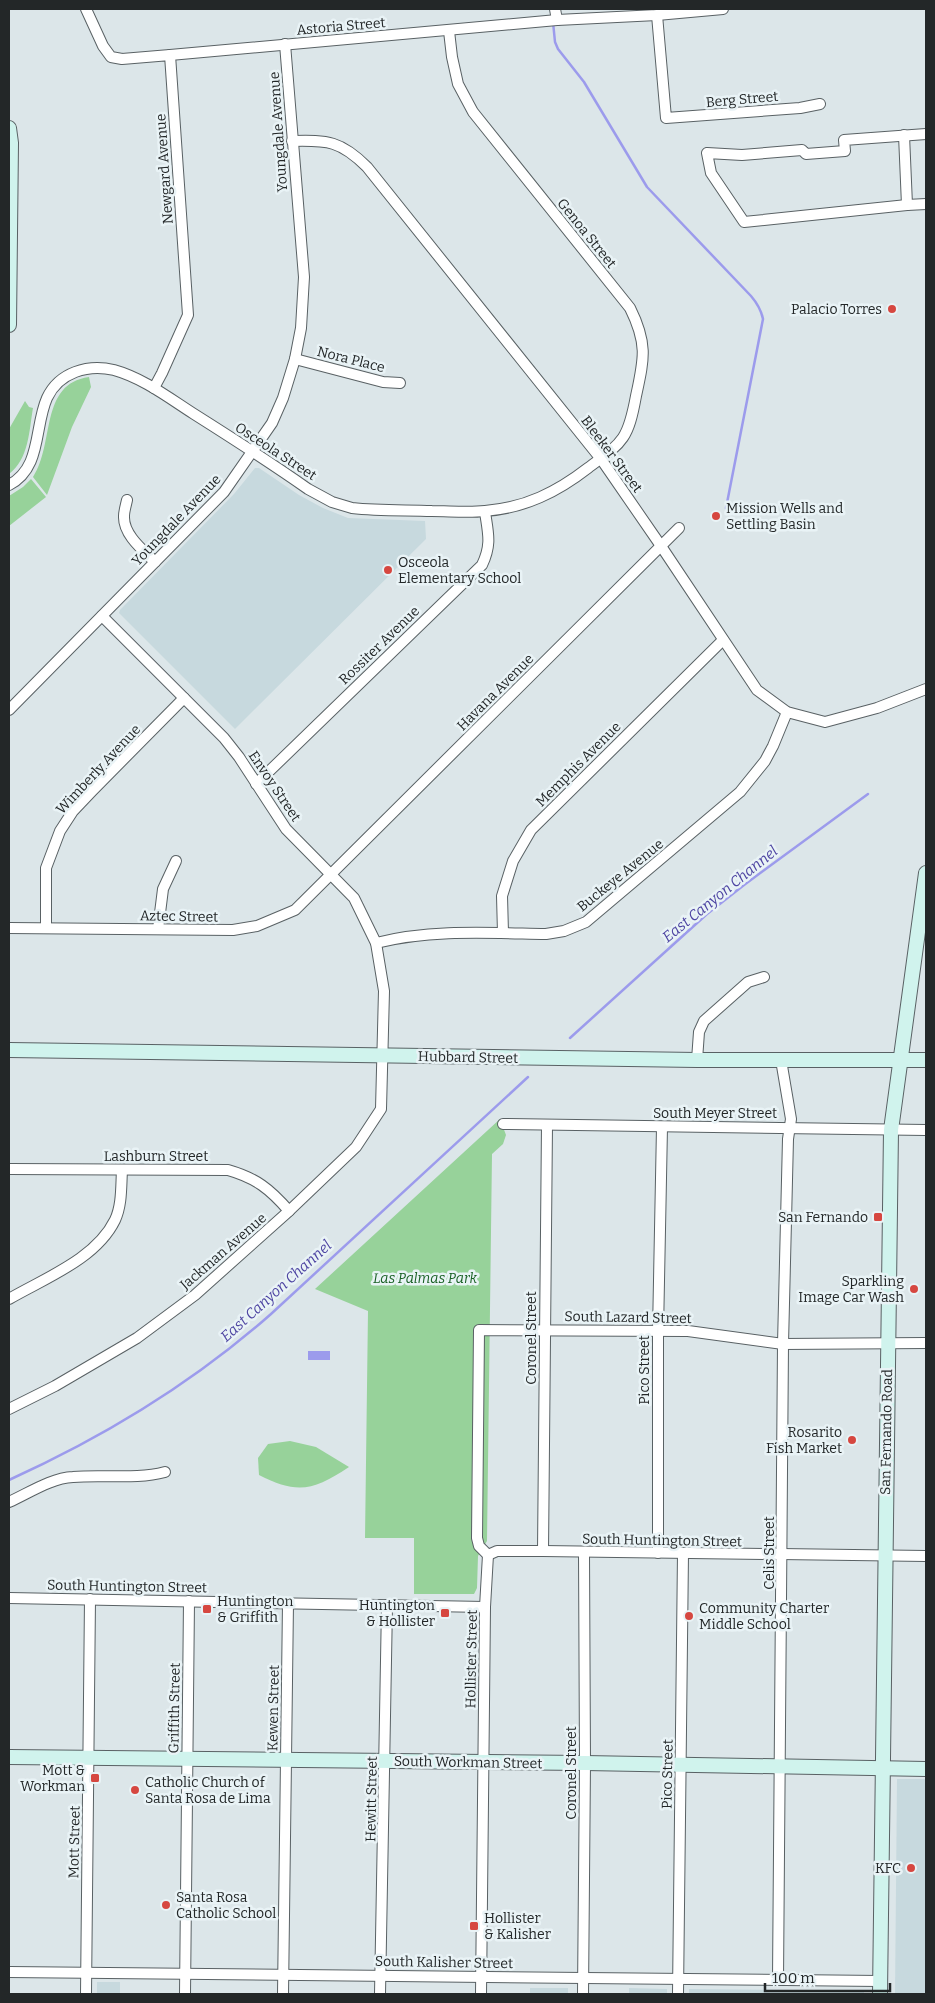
<svg xmlns="http://www.w3.org/2000/svg" width="935" height="2003" font-family="Bitter,serif">
<style>
.built{fill:#c7d9de}
.green{fill:#97d29a}
.water{fill:#9c9bec}
.lines{fill:none;stroke-linecap:round;stroke-linejoin:round}
.stream{stroke:#9c9bec;stroke-width:2.5}
.street-casing{stroke:#596164;stroke-width:12}
.secondary-casing{stroke:#596164;stroke-width:16}
.street{stroke:#fff;stroke-width:10}
.secondary{stroke:#d0f3ed;stroke-width:14}
.poi-dot{fill:#d64740;stroke:#e9f3f6;stroke-width:2}
.labels{text-anchor:middle;stroke-width:5;stroke-linejoin:round;paint-order:stroke}
.street-label{font-size:14px;fill:#232728;stroke:#e9f3f6}
.poi-label{font-size:14px;fill:#232728;stroke:#e9f3f6;text-anchor:end}
.park-label{font-size:14px;font-style:italic;fill:#196125;stroke:#e9f3f6}
.water-label{font-size:15px;font-style:italic;fill:#4e45a2;stroke:#e9f3f6}
</style>
<rect width="100%" height="100%" fill="#dce6e9"/>
<g class="built">
<polygon points="255,468 259,468 299,495 323,508 348,518 425,521 426,539 235,729 119,613 120,610 234,494"/>
<polygon points="897,1779 926,1779 926,1994 895,1994"/>
<rect x="97" y="1982" width="23" height="12"/>
<rect x="530" y="1988" width="38" height="6"/>
<polygon points="629,1988 667,1989 667,1994 629,1994"/>
<polygon points="689,1989 864,1991 864,1994 689,1994"/>
</g>
<g class="green">
<path d="M89 377 91 387 72 427 47 495 33 477C55 444 39 384 89 377Z"/>
<path d="M25 401 29 407 33 408C29 431 29 459 9 474V429Z"/>
<polygon points="31,479 46,497 9,526 9,496 23,487"/>
<polygon points="500,1119 506,1135 503,1144 492,1154 487,1541 478,1556 477,1588 474,1594 414,1594 414,1538 365,1538 368,1311 315,1289"/>
<path d="M290 1441 316 1447 349 1467C314 1490 298 1495 259 1475L258 1458 268 1444Z"/>
</g>
<rect class="water" x="308" y="1351" width="22" height="9"/>
<g class="lines">
<g class="stream">
<path d="M553 22 555 42 558 49 584 82 647 187 751 296C757 303 761 309 763 319L726 508"/>
<polyline points="570,1038 707,914 744,885 868,794"/>
<path d="M9 1480C104 1437 193 1383 271 1314L528 1077"/>
</g>
<g class="street-casing">
<g id="street">
<polyline points="86,9 103,46 111,57 122,59 170,55 188,315 162,373 154,388"/>
<polyline points="555,9 557,20"/>
<polyline points="657,15 666,118 800,108 820,104"/>
<polyline points="170,55 557,20 657,15 723,9"/>
<polyline points="904,135 907,205 926,204"/>
<path d="M292 141C328 140 341 141 367 167L601 459 661 546 757 690 787 712 825 722 877 708 926 689"/>
<polyline points="907,205 744,222 711,173 707,153 742,155 802,150 806,154 845,151 844,140 926,134"/>
<polyline points="295,359 383,382 400,383"/>
<path d="M9 485C42 468 34 427 47 398 59 372 88 364 114 370 143 378 169 398 194 414 232 438 271 463 308 489L332 502 352 508C379 511 405 510 432 511 449 511 468 513 485 511 525 508 557 492 588 468 623 442 628 440 636 396 644 359 648 344 630 308L473 112 458 84 452 57 449 31"/>
<path d="M127 500C126 505 124 511 124 516 123 535 144 551 155 562"/>
<polyline points="9,710 224,492 272,423 283,398 295,359 301,328 304,277 285,44"/>
<path d="M256 784 482 565C492 544 488 533 485 512"/>
<polyline points="9,928 233,930 257,926 295,910 679,528"/>
<polyline points="46,928 46,868 60,831 73,811 92,791 184,698"/>
<polyline points="158,929 163,889 176,861"/>
<polyline points="503,933 502,896 513,861 531,830 723,640"/>
<path d="M376 943C431 929 490 933 546 934L564 931 586 922 740 792 765 761 773 746 787 712"/>
<polyline points="697,1060 699,1032 704,1021 748,982 764,977"/>
<polyline points="503,1124 926,1130"/>
<path d="M9 1169 228 1170C256 1178 270 1189 289 1211"/>
<path d="M9 1299C45 1278 96 1259 115 1220 122 1205 121 1187 122 1170"/>
<polyline points="9,1409 55,1386 137,1338 195,1295 289,1211 356,1147 381,1109 384,991 376,943 354,898 286,829 239,757 224,738 102,616"/>
<path d="M9 1502C29 1493 51 1478 73 1477 104 1474 135 1480 165 1472"/>
<polyline points="543,1551 547,1125"/>
<polyline points="658,1553 658,1332 662,1127"/>
<polyline points="488,1555 479,1546 477,1538 479,1330 688,1331 783,1344 926,1343"/>
<polyline points="488,1555 497,1551 543,1551 926,1556"/>
<polyline points="9,1598 485,1607"/>
<polyline points="9,1972 880,1981"/>
<polyline points="778,1980 783,1344 788,1139 791,1119 781,1060"/>
<polyline points="86,1994 90,1599"/>
<polyline points="185,1994 189,1601"/>
<polyline points="283,1994 288,1603"/>
<polyline points="380,1994 387,1605"/>
<polyline points="481,1994 485,1607 488,1555"/>
<polyline points="583,1994 585,1763 584,1553"/>
<polyline points="678,1994 683,1553"/>
</g>
</g>
<g class="secondary-casing">
<g id="secondary">
<polyline points="9,128 11,143 9,325"/>
<polyline points="9,1050 697,1060 926,1060"/>
<polyline points="9,1757 585,1763 926,1769"/>
<polyline points="880,1994 891,1130 926,873"/>
</g>
</g>
<use href="#street" class="street"/>
<use href="#secondary" class="secondary"/>
</g>
<g class="poi-dot">
<circle cx="892" cy="309" r="5"/>
<circle cx="716" cy="516" r="5"/>
<circle cx="388" cy="570" r="5"/>
<rect x="873" y="1212" width="10" height="10" rx="2.5"/>
<circle cx="914" cy="1289" r="5"/>
<circle cx="852" cy="1440" r="5"/>
<rect x="202" y="1604" width="10" height="10" rx="2.5"/>
<rect x="440" y="1608" width="10" height="10" rx="2.5"/>
<circle cx="689" cy="1616" r="5"/>
<rect x="90" y="1773" width="10" height="10" rx="2.5"/>
<circle cx="135" cy="1790" r="5"/>
<circle cx="911" cy="1868" r="5"/>
<circle cx="166" cy="1905" r="5"/>
<rect x="469" y="1921" width="10" height="10" rx="2.5"/>
</g>
<g class="labels">
<g class="street-label">
<text transform="translate(341 26) rotate(-5)" y="5">Astoria Street</text>
<text transform="translate(742 99) rotate(-5)" y="5">Berg Street</text>
<text transform="translate(278 132) rotate(-94)" y="5">Youngdale Avenue</text>
<text transform="translate(164 169) rotate(-94)" y="5">Newgard Avenue</text>
<text transform="translate(587 233) rotate(51)" y="5">Genoa Street</text>
<text transform="translate(351 359) rotate(14)" y="5">Nora Place</text>
<text transform="translate(276 451) rotate(33)" y="5">Osceola Street</text>
<text transform="translate(612 454) rotate(53)" y="5">Bleeker Street</text>
<text transform="translate(176 520) rotate(-46)" y="5">Youngdale Avenue</text>
<text transform="translate(379 645) rotate(-44)" y="5">Rossiter Avenue</text>
<text transform="translate(495 692) rotate(-45)" y="5">Havana Avenue</text>
<text transform="translate(578 764) rotate(-45)" y="5">Memphis Avenue</text>
<text transform="translate(98 769) rotate(-47)" y="5">Wimberly Avenue</text>
<text transform="translate(275 786) rotate(56)" y="5">Envoy Street</text>
<text transform="translate(620 875) rotate(-39)" y="5">Buckeye Avenue</text>
<text transform="translate(179 916) rotate(1)" y="5">Aztec Street</text>
<text transform="translate(468 1057) rotate(1)" y="5">Hubbard Street</text>
<text x="715" y="1118">South Meyer Street</text>
<text x="156" y="1161">Lashburn Street</text>
<text transform="translate(223 1251) rotate(-41)" y="5">Jackman Avenue</text>
<text transform="translate(628 1317) rotate(1)" y="5">South Lazard Street</text>
<text transform="translate(531 1338) rotate(-90)" y="5">Coronel Street</text>
<text transform="translate(644 1370) rotate(-90)" y="5">Pico Street</text>
<text transform="translate(886 1432) rotate(-89)" y="5">San Fernando Road</text>
<text transform="translate(662 1540) rotate(1)" y="5">South Huntington Street</text>
<text transform="translate(769 1553) rotate(-90)" y="5">Celis Street</text>
<text transform="translate(127 1586) rotate(1)" y="5">South Huntington Street</text>
<text transform="translate(471 1659) rotate(-89)" y="5">Hollister Street</text>
<text transform="translate(174 1708) rotate(-89)" y="5">Griffith Street</text>
<text transform="translate(273 1708) rotate(-89)" y="5">Kewen Street</text>
<text transform="translate(468 1762) rotate(1)" y="5">South Workman Street</text>
<text transform="translate(571 1773) rotate(-90)" y="5">Coronel Street</text>
<text transform="translate(667 1774) rotate(-89)" y="5">Pico Street</text>
<text transform="translate(371 1799) rotate(-89)" y="5">Hewitt Street</text>
<text transform="translate(74 1842) rotate(-89)" y="5">Mott Street</text>
<text transform="translate(444 1962) rotate(1)" y="5">South Kalisher Street</text>
</g>
<g class="poi-label">
<text x="882" y="314">Palacio Torres</text>
<text x="726" y="513" text-anchor="start">Mission Wells and<tspan x="726" dy="16">Settling Basin</tspan></text>
<text x="398" y="567" text-anchor="start">Osceola<tspan x="398" dy="16">Elementary School</tspan></text>
<text x="868" y="1222">San Fernando</text>
<text x="904" y="1286">Sparkling<tspan x="904" dy="16">Image Car Wash</tspan></text>
<text x="842" y="1437">Rosarito<tspan x="842" dy="16">Fish Market</tspan></text>
<text x="217" y="1606" text-anchor="start">Huntington<tspan x="217" dy="16">&amp; Griffith</tspan></text>
<text x="435" y="1610">Huntington<tspan x="435" dy="16">&amp; Hollister</tspan></text>
<text x="699" y="1613" text-anchor="start">Community Charter<tspan x="699" dy="16">Middle School</tspan></text>
<text x="85" y="1775">Mott &amp;<tspan x="85" dy="16">Workman</tspan></text>
<text x="145" y="1787" text-anchor="start">Catholic Church of<tspan x="145" dy="16">Santa Rosa de Lima</tspan></text>
<text x="901" y="1873">KFC</text>
<text x="176" y="1902" text-anchor="start">Santa Rosa<tspan x="176" dy="16">Catholic School</tspan></text>
<text x="484" y="1923" text-anchor="start">Hollister<tspan x="484" dy="16">&amp; Kalisher</tspan></text>
</g>
<g class="park-label">
<text x="425" y="1283">Las Palmas Park</text>
</g>
<g class="water-label">
<text transform="translate(720 894) rotate(-39)" y="5">East Canyon Channel</text>
<text transform="translate(276 1291) rotate(-42)" y="5">East Canyon Channel</text>
</g>
</g>
<rect width="935" height="2003" fill="none" stroke="#232728" stroke-width="20"/>
<path d="M765 1983v8h125v-8" fill="none" stroke="#232728" stroke-width="2.5"/>
<text x="772" y="1983" font-size="15" fill="#232728" stroke="#e9f3f6" stroke-width="4" paint-order="stroke">100 m</text>
</svg>
